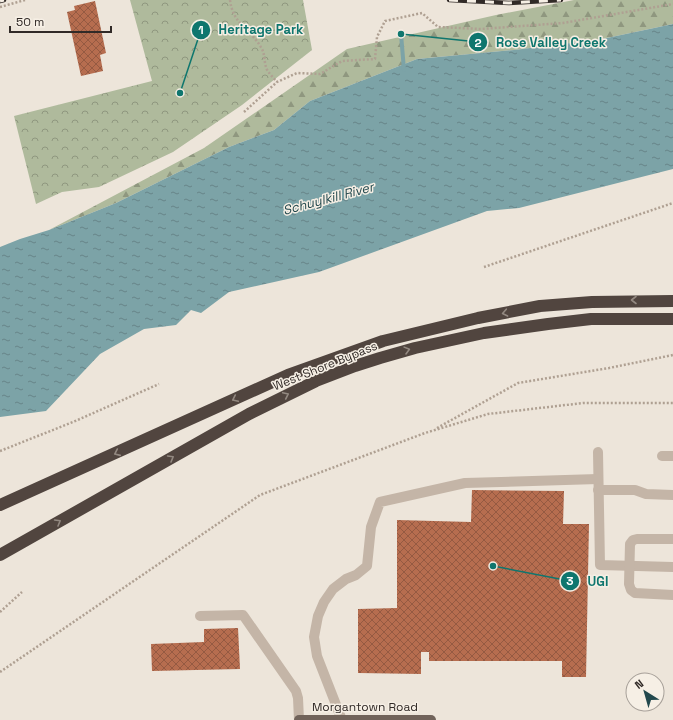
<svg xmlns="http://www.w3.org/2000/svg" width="673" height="720" font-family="'Space Grotesk',sans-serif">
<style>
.forest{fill:url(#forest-firs)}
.park{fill:url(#park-crowns)}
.water{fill:url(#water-ripples)}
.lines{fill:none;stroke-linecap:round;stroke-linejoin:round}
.stream{stroke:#7ca3a7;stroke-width:4}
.building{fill:url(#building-cross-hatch)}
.path{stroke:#afa092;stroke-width:2.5;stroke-dasharray:2 2;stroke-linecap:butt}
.minor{stroke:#c4b5a7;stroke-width:10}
.major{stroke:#71635a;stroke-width:10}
.highway{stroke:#51453f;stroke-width:12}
.rail-casing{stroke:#312a27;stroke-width:4.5}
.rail{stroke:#f6efe5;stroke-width:3;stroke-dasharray:9;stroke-linecap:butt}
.oneway{stroke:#938981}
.labels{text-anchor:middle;stroke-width:3;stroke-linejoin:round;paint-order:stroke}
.street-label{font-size:12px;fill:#312a27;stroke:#f6efe5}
.water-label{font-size:13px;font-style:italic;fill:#22484d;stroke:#f6efe5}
.leader{fill:none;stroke:#0f766e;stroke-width:1.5}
.callout-dot{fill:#0f766e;stroke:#f6efe5;stroke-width:1.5}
.mark-label{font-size:12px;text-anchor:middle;font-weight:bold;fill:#fff}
.callout-label{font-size:13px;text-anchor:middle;font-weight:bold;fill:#0f766e;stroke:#f6efe5;stroke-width:3;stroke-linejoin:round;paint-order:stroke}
</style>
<defs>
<pattern id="forest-firs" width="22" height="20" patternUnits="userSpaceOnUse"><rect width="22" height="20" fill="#afba9c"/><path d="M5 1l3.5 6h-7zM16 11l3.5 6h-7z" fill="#8f977f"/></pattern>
<pattern id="park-crowns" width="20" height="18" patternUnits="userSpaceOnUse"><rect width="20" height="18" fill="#afba9c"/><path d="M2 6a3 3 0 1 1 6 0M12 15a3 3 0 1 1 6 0" fill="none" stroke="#8f977f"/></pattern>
<pattern id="water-ripples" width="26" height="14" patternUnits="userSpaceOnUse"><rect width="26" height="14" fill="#7ca3a7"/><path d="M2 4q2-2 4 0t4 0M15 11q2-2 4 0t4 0" fill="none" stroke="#668588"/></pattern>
<pattern id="building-cross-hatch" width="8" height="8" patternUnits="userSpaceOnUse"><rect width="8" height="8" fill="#b66d4f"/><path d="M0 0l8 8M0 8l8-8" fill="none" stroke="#955a42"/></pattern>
</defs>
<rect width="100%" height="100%" fill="#ede5da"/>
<polygon class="forest" points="574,0 673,0 673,24 602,39 514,50 417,59 310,101 274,130 229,147 116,203 49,230 204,148 347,49 496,15"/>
<polygon class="park" points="130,0 303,0 312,50 242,105 173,152 99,187 62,192 36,204 14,116 152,81"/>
<polygon class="water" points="673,24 673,169 519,208 487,211 319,272 229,292 201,313 191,310 176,325 144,329 100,354 46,411 0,417 0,247 20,239 49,230 116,203 229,147 274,130 310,101 417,59 514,50 602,39"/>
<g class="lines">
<polyline class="stream" points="401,34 404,70"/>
</g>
<g class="building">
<polygon points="95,1 106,53 100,55 103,71 81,76 67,12 75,10 74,6"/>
<polygon points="472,490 564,491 563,524 589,524 586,677 562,677 562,661 429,661 429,652 421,652 421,674 358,673 358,609 397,608 397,520 471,522"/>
<polygon points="238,628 240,669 152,671 151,644 204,642 204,629"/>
</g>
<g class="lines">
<g class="path">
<path d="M230 0C233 25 251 29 262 49 265 55 264 61 266 67 267 72 274 78 277 82"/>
<polyline points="0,7 25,0"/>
<polyline points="244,112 277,82 297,73 320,74 342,61 375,59 377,37 385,21 422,13 438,27 481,29 563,23 673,4"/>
<polyline points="484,267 673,203"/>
<polyline points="437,428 518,383 609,368 673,355"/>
<polyline points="0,451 73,422 159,384"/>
<polyline points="0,612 22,592"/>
<polyline points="0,672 260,495 425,433 488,414 583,403 673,403"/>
</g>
<g class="minor">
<polyline points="598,452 600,565 673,567"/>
<polyline points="662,456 673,456"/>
<polyline points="598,490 635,490 646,494 673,495"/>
<polyline points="673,539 637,539 633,540 630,544 629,584 631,590 635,593 673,595"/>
<polyline points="200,616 243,615 296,691 298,698 299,720"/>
<polyline points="342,720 317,656 314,637 318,616 324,602 333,589 346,579 356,575 367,566 371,527 380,502 465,483 598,479"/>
</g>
<polyline class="major" points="299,720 431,720"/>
<g class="highway">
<polyline points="0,505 288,375 383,341 478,318 540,306 592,302 673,301"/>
<polyline points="0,555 249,414 316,381 355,366 380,358 415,348 484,333 548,324 591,319 673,319"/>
</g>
<g class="rail-casing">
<g id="rail">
<polyline points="449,0 509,3 561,0"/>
<polyline points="0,1 4,0"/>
</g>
</g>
<use href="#rail" class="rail"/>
</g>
<defs><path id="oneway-chevron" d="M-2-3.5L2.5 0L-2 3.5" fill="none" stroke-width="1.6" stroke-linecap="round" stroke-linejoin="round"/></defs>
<g class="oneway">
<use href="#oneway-chevron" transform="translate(634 300) rotate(180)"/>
<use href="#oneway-chevron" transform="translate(505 313) rotate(169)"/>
<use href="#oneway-chevron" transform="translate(407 350) rotate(-15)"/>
<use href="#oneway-chevron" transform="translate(286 395) rotate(-25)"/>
<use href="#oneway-chevron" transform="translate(235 399) rotate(155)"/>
<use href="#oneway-chevron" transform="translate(117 453) rotate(156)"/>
<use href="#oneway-chevron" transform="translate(171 458) rotate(-30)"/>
<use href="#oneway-chevron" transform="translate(58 522) rotate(-30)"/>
</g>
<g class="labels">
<g class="street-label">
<text transform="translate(325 366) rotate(-22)" y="4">West Shore Bypass</text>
<text x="365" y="711">Morgantown Road</text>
</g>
<g class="water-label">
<text transform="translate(328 198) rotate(-15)" y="5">Schuylkill River</text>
</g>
</g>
<path class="leader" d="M180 93L201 30M401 34L478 42M493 566L570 581"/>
<g class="callout-dot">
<circle cx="180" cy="93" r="4"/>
<circle cx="401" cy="34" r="4"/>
<circle cx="493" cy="566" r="4"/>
<circle cx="201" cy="30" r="10"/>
<circle cx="478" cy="42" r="10"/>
<circle cx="570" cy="581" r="10"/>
</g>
<g class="mark-label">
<text x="201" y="34">1</text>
<text x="478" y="47">2</text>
<text x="570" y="585">3</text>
</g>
<g class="callout-label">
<text x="261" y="34">Heritage Park</text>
<text x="551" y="47">Rose Valley Creek</text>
<text x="598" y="586">UGI</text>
</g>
<g transform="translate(645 692) rotate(323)"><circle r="19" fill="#f6efe5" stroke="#a7a099"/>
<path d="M0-3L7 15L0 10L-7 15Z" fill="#22484d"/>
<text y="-6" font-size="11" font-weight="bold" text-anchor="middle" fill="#312a27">N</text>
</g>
<path d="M10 26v6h101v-6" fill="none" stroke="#312a27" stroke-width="2"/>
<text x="16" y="26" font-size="12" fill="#312a27" stroke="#f6efe5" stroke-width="3" paint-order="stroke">50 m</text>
</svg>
